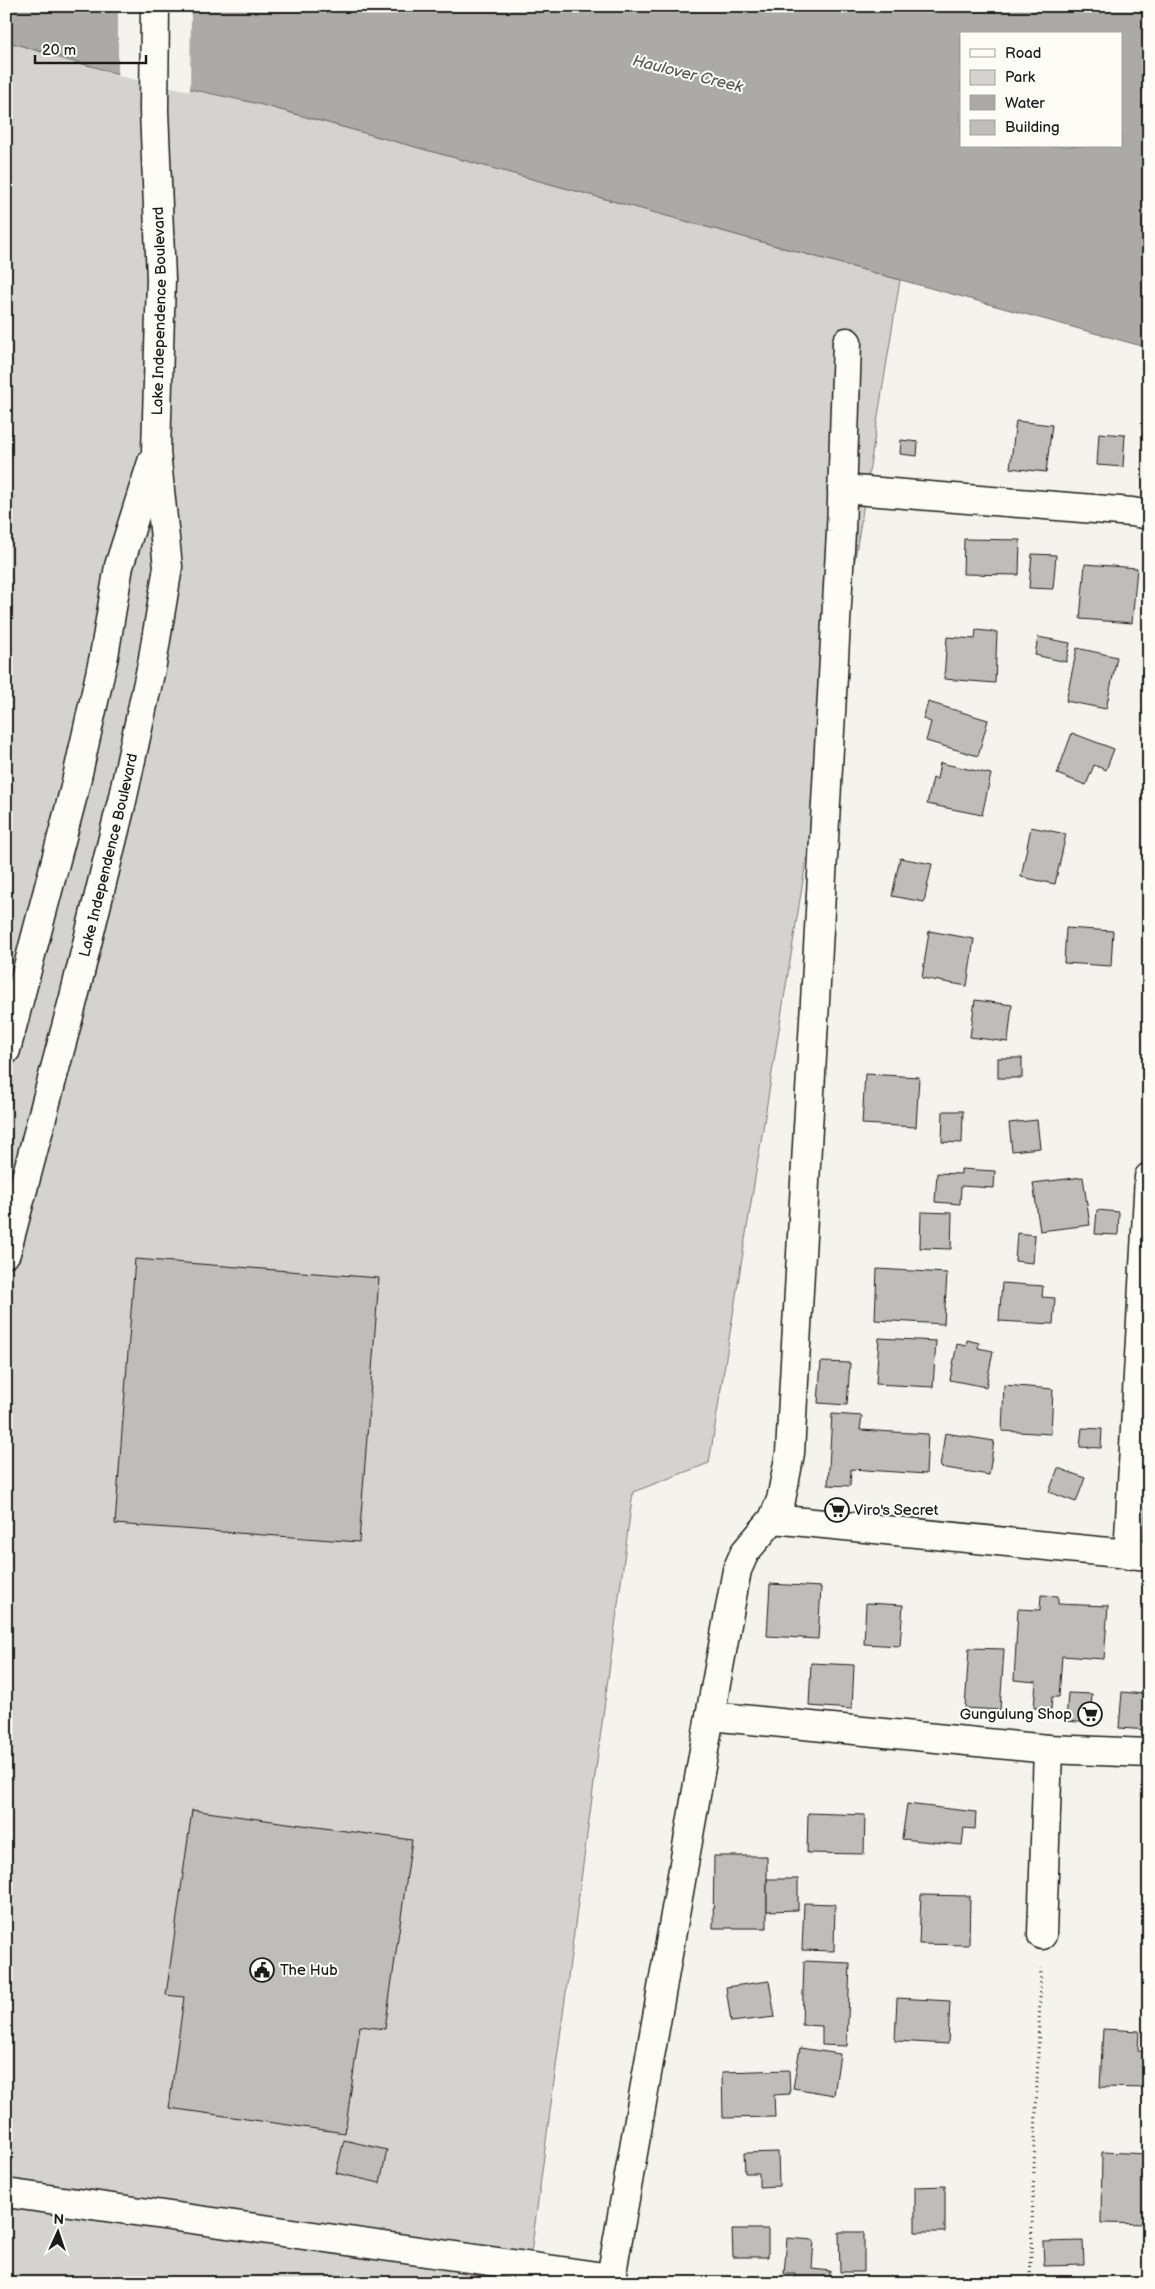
<svg xmlns="http://www.w3.org/2000/svg" width="1155" height="2289" font-family="'Balsamiq Sans',sans-serif">
<style>
.green{fill:#d4d3cf;stroke:#787876}
.water{fill:#abaaa6;stroke:#72716f;fill-rule:evenodd}
.pier{fill:#f4f3ee}
.building{fill:#bebdba;stroke:#1c1c1c}
.lines{fill:none;stroke-linecap:round;stroke-linejoin:round}
.minor-casing{stroke:#1c1c1c;stroke-width:31}
.trunk-casing{stroke:#1c1c1c;stroke-width:31}
.path{stroke:#1c1c1c;stroke-width:3;stroke-dasharray:1 4;stroke-linecap:butt}
.minor{stroke:#fdfcf7;stroke-width:28}
.trunk{stroke:#fdfcf7;stroke-width:28}
.labels{text-anchor:middle;stroke-width:4;stroke-linejoin:round;paint-order:stroke}
.street-label{font-size:15px;fill:#1c1c1c;stroke:#fdfcf7}
.poi-label{font-size:15px;fill:#1c1c1c;stroke:#fdfcf7;text-anchor:start}
.water-label{font-size:16px;font-style:italic;fill:#5c5c5a;stroke:#fdfcf7}
</style>
<rect width="100%" height="100%" fill="#f4f3ee"/>
<filter id="ink" filterUnits="userSpaceOnUse"><feTurbulence type="fractalNoise" baseFrequency=".02" numOctaves="2"/><feDisplacementMap in="SourceGraphic" scale="10" xChannelSelector="R" yChannelSelector="G"/><feConvolveMatrix kernelMatrix="1 2 1 2 8 2 1 2 1" color-interpolation-filters="sRGB"/></filter>
<g filter="url(#ink)">
<polygon class="green" points="6,41 69,61 255,103 900,280 709,1463 633,1492 527,2283 6,2283"/>
<path class="water" d="M6 6H1149V348L255 103 115 73 6 41ZM961 34H1121V146H961Z"/>
<polygon class="pier" points="118,6 191,6 190,91 118,76"/>
<g class="building">
<polygon points="1016,421 1052,425 1046,472 1010,468"/>
<polygon points="1099,433 1125,435 1123,467 1097,465"/>
<polygon points="901,440 918,442 917,456 900,454"/>
<polygon points="964,539 1020,540 1019,575 963,574"/>
<polygon points="1032,554 1056,555 1053,589 1029,588"/>
<polygon points="1085,564 1137,568 1132,623 1080,619"/>
<polygon points="976,630 997,632 995,683 944,679 947,637 975,639"/>
<polygon points="1038,637 1070,643 1066,662 1035,655"/>
<polygon points="1077,648 1117,657 1106,709 1066,701"/>
<polygon points="928,702 988,720 978,756 926,741 931,722 923,719"/>
<polygon points="1072,733 1114,749 1106,770 1094,765 1086,785 1057,774"/>
<polygon points="940,763 991,774 982,815 927,804 933,778 937,779"/>
<polygon points="1031,827 1066,834 1055,884 1021,877"/>
<polygon points="900,858 932,864 924,902 892,896"/>
<polygon points="1066,928 1113,931 1111,966 1064,963"/>
<polygon points="929,931 974,939 967,986 922,978"/>
<polygon points="975,1000 1012,1005 1008,1042 970,1037"/>
<rect x="998" y="1058" width="24" height="20"/>
<polygon points="865,1074 919,1077 916,1127 862,1124"/>
<polygon points="943,1111 963,1111 962,1143 942,1142"/>
<polygon points="1037,1120 1040,1148 1012,1151 1009,1123"/>
<polygon points="961,1169 995,1171 994,1188 961,1186 960,1204 935,1202 937,1173 961,1174"/>
<polygon points="1083,1177 1090,1225 1040,1231 1033,1183"/>
<polygon points="1097,1210 1119,1212 1118,1235 1095,1234"/>
<polygon points="921,1212 952,1213 951,1249 920,1248"/>
<polygon points="1017,1233 1035,1235 1033,1263 1015,1261"/>
<polygon points="135,1259 379,1278 359,1542 115,1524"/>
<polygon points="877,1269 947,1273 944,1324 875,1320"/>
<polygon points="1002,1283 1043,1286 1042,1297 1055,1298 1053,1324 999,1321"/>
<polygon points="879,1338 936,1341 933,1387 876,1384"/>
<polygon points="967,1340 979,1343 978,1348 993,1351 986,1387 950,1380 957,1344 966,1346"/>
<polygon points="821,1362 850,1363 847,1405 818,1403"/>
<polygon points="1004,1385 1053,1389 1051,1434 1002,1431"/>
<polygon points="832,1414 862,1416 860,1430 928,1434 926,1474 851,1469 850,1486 828,1485"/>
<polygon points="1082,1428 1102,1429 1101,1448 1080,1447"/>
<polygon points="945,1433 994,1441 989,1475 940,1467"/>
<polygon points="1058,1468 1085,1478 1076,1502 1049,1492"/>
<polygon points="770,1584 821,1587 818,1639 767,1636"/>
<polygon points="1041,1595 1058,1596 1058,1604 1108,1606 1104,1659 1062,1656 1059,1697 1052,1697 1051,1709 1034,1708 1036,1682 1014,1680 1018,1609 1040,1610"/>
<polygon points="866,1603 903,1605 900,1646 864,1644"/>
<polygon points="969,1648 1004,1649 1000,1710 965,1708"/>
<polygon points="811,1663 854,1665 852,1709 809,1706"/>
<polygon points="1145,1687 1149,1688 1149,1730 1119,1728 1122,1692 1144,1694"/>
<polygon points="1068,1693 1092,1694 1090,1723 1066,1721"/>
<polygon points="907,1804 976,1812 975,1829 964,1828 962,1845 902,1839"/>
<polygon points="192,1810 412,1840 385,2029 360,2026 345,2133 169,2108 184,1997 166,1995"/>
<polygon points="808,1813 865,1815 864,1854 807,1853"/>
<polygon points="1147,1827 1149,1827 1149,1868 1146,1868"/>
<polygon points="714,1856 767,1856 767,1928 713,1928"/>
<polygon points="767,1879 798,1879 798,1910 767,1911"/>
<polygon points="921,1895 970,1896 969,1945 919,1944"/>
<polygon points="1147,1900 1149,1900 1149,1939 1146,1939"/>
<polygon points="804,1903 835,1904 834,1951 802,1950"/>
<polygon points="804,1961 850,1963 847,2046 822,2045 822,2026 802,2025"/>
<polygon points="769,1981 775,2017 731,2022 726,1987"/>
<polygon points="897,1998 950,2001 948,2044 895,2041"/>
<polygon points="1103,2029 1139,2031 1138,2051 1149,2052 1149,2088 1100,2087"/>
<polygon points="800,2048 840,2054 834,2095 793,2088"/>
<polygon points="789,2070 790,2094 774,2095 775,2117 723,2118 722,2072"/>
<polygon points="344,2140 387,2150 380,2183 336,2173"/>
<polygon points="778,2152 779,2186 759,2187 759,2173 745,2173 744,2153"/>
<polygon points="1102,2152 1149,2154 1149,2224 1101,2223"/>
<polygon points="945,2186 945,2232 915,2232 915,2187"/>
<polygon points="732,2229 768,2229 768,2257 733,2257"/>
<polygon points="839,2232 864,2232 864,2272 840,2272"/>
<polygon points="787,2238 814,2240 812,2269 830,2271 829,2283 795,2283 795,2274 784,2274"/>
<polygon points="1083,2241 1084,2265 1044,2266 1043,2242"/>
</g>
<g class="lines">
<g class="minor-casing">
<g id="minor">
<polyline points="842,489 1132,512 1149,515"/>
<polyline points="773,1519 1149,1556"/>
<polyline points="1128,1555 1149,1177"/>
<polyline points="710,1716 1048,1749 1149,1753"/>
<polyline points="1042,1935 1048,1749"/>
<polyline points="6,2193 611,2278 710,1716 737,1570 745,1552 773,1519 781,1500 790,1453 841,532 847,342"/>
</g>
</g>
<g class="trunk-casing">
<g id="trunk">
<polyline points="6,1050 74,791 104,656 119,566 152,462"/>
<path id="s1" d="M6 1253 74 997 122 801 152 664 168 567 156 452 161 279 154 110 155 6"/>
</g>
</g>
<polyline class="path" points="1030,2283 1041,1968"/>
<use href="#minor" class="minor"/>
<use href="#trunk" class="trunk"/>
</g>
</g>
<defs>
<g id="supermarket-ring" transform="scale(1.25)"><circle r="9.5" fill="#fdfcf7" stroke="#1c1c1c" stroke-width="1.5"/><path d="M-6-5.5h2.5l.6 2H6L4.5 2H-2.5L-4.4-4H-6ZM-1.5 3.2a1.3 1.3 0 1 0 .1 0ZM3 3.2a1.3 1.3 0 1 0 .1 0Z" fill="#1c1c1c"/></g>
<g id="civic-ring" transform="scale(1.25)"><circle r="9.5" fill="#fdfcf7" stroke="#1c1c1c" stroke-width="1.5"/><path d="M-.6-6.5H3V-4.5H.6V-3L4-1V1h2V6H-6V1h2V-1L-.6-3ZM-1.2 2.5V6h2.4V2.5Z" fill="#1c1c1c"/></g>
</defs>
<g fill-rule="evenodd">
<use href="#supermarket-ring" x="837" y="1510"/>
<use href="#supermarket-ring" x="1090" y="1714"/>
<use href="#civic-ring" x="262" y="1970"/>
</g>
<g class="labels">
<g class="street-label">
<text dy="5" stroke="none"><textPath href="#s1" startOffset="962">Lake Independence Boulevard</textPath></text>
<text dy="5" stroke="none"><textPath href="#s1" startOffset="411">Lake Independence Boulevard</textPath></text>
</g>
<g class="poi-label">
<text x="854" y="1515">Viro's Secret</text>
<text x="1072" y="1719" text-anchor="end">Gungulung Shop</text>
<text x="280" y="1975">The Hub</text>
</g>
<g class="water-label">
<text transform="translate(688 73) rotate(14)" y="6">Haulover Creek</text>
</g>
</g>
<rect width="1155" height="2289" fill="none" stroke="#fdfcf7" stroke-width="25"/>
<rect x="12" y="12" width="1130" height="2264" fill="none" stroke="#1c1c1c" stroke-width="2" filter="url(#ink)"/>
<rect x="960" y="32" width="162" height="115" fill="#fdfcf7" stroke="#a3a29f"/>
<rect x="970" y="49" width="25" height="8" fill="#fdfcf7" stroke="#a3a29f"/>
<text x="1005" y="58" font-size="15" fill="#1c1c1c">Road</text>
<rect x="970" y="70" width="25" height="15" fill="#d4d3cf" stroke="#a3a29f"/>
<text x="1005" y="82" font-size="15" fill="#1c1c1c">Park</text>
<rect x="970" y="95" width="25" height="15" fill="#abaaa6" stroke="#a3a29f"/>
<text x="1005" y="108" font-size="15" fill="#1c1c1c">Water</text>
<rect x="970" y="120" width="25" height="15" fill="#bebdba" stroke="#a3a29f"/>
<text x="1005" y="132" font-size="15" fill="#1c1c1c">Building</text>
<g transform="translate(58 2232) rotate(3)" stroke="#fdfcf7" stroke-width="4" paint-order="stroke">
<path d="M0-4L9 19L0 12L-9 19Z" fill="#1c1c1c"/>
<text y="-8" font-size="14" font-weight="bold" text-anchor="middle" fill="#1c1c1c">N</text>
</g>
<path d="M35 55v8h111v-8" fill="none" stroke="#1c1c1c" stroke-width="2.5"/>
<text x="42" y="55" font-size="15" fill="#1c1c1c" stroke="#fdfcf7" stroke-width="4" paint-order="stroke">20 m</text>
</svg>
